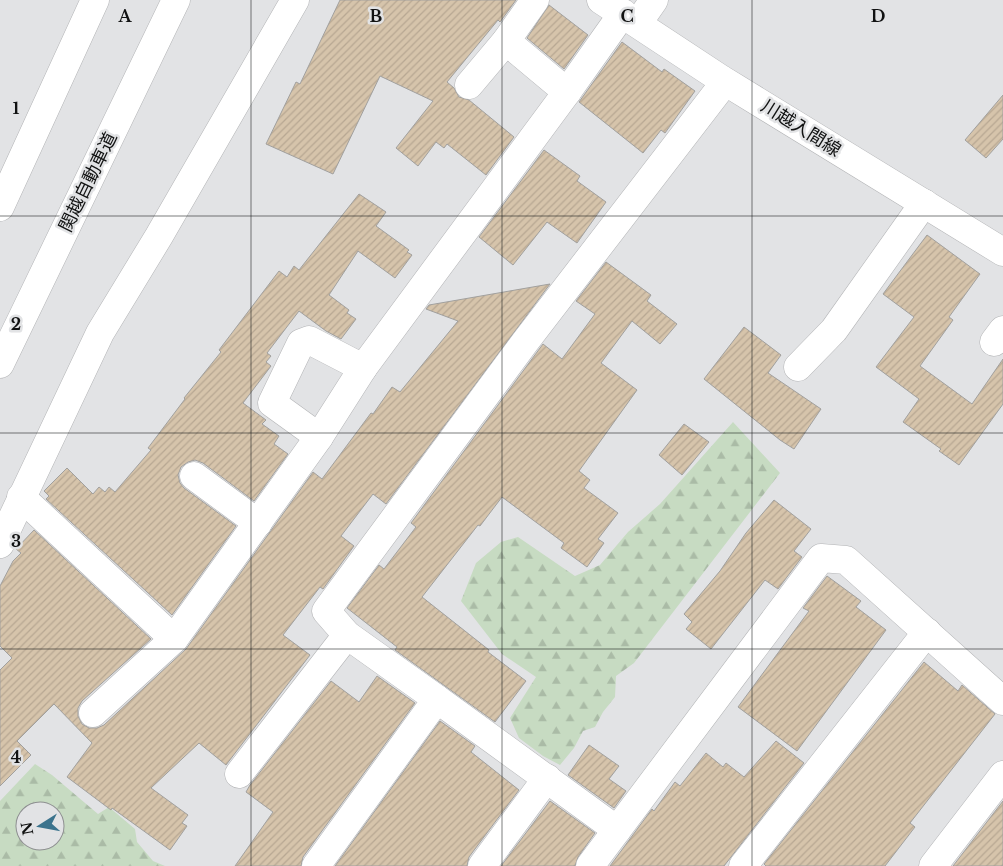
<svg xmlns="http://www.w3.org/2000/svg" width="1003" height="866" font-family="'Libre Baskerville','Noto Sans JP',serif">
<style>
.forest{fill:url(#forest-firs);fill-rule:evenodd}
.building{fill:url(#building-hatch);stroke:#a1a09e}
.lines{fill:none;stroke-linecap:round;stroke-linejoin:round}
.minor-casing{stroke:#b3b4b6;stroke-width:29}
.major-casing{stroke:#b3b4b6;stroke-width:29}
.highway-casing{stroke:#b3b4b6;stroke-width:29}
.minor{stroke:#fff;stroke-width:28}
.major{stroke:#fff;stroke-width:28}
.highway{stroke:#fff;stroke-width:28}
.grid{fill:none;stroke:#111212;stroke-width:1;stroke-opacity:0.55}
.labels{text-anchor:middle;stroke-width:5;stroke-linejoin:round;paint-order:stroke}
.street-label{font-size:18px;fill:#111212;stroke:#e2e3e5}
.grid-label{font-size:16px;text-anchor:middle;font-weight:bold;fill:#111212;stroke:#e2e3e5;stroke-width:5;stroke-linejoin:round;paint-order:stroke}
</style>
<defs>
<pattern id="forest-firs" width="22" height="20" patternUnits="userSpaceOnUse" patternTransform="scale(1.25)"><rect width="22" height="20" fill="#c7dbc2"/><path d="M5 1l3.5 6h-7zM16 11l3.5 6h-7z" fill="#aabba6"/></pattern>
<pattern id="building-hatch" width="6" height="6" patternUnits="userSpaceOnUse" patternTransform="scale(1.25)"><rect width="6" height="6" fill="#d6c4ab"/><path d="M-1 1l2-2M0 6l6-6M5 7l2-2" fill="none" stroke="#b7a792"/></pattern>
</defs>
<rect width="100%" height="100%" fill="#e2e3e5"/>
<g class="forest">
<polygon points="733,422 780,473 634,663 616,676 615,697 603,712 595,727 583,731 574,748 560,765 543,756 519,738 510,718 536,677 502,654 461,601 476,563 501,542 518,537 575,576 600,565 628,532 660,504"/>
<path d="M35 764 52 775 98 814 109 807 135 829 137 842 153 861 165 866H0V801ZM25 811H55V841H25Z"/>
</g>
<g class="building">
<polygon points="340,0 516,0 500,22 498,20 447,82 454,88 459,97 469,100 514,137 486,175 447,144 444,148 436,142 418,166 396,148 433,101 380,76 333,174 266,144 296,82 300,84"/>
<polygon points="549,5 588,35 564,69 527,38"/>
<polygon points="622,42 662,72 664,69 695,91 665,133 661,130 643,153 579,102"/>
<polygon points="1003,95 1003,139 986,158 965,140"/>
<polygon points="544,150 580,176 577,181 606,202 577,243 547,222 513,265 479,237"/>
<polygon points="359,194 386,212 376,226 409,250 407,252 412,255 395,278 358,251 329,295 349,310 347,313 356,319 341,339 326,331 299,311 267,353 271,356 266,362 271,366 243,403 266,420 262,424 279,436 274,444 288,454 254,501 203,463 195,460 188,462 181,467 178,475 180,483 184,488 236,526 172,615 46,499 49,496 44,491 67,468 93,494 99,487 105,492 109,487 115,492 151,450 148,448 185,399 184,398 221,352 219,350 279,271 287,277 294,266 299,270"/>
<polygon points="927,235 980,274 949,317 953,320 920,366 972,404 1003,359 1003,404 959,465 939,451 941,449 903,422 919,399 876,367 914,317 883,294"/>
<polygon points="606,262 651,295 647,301 677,324 660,344 632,321 601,363 637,390 579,471 590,480 584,488 618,513 598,539 604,543 587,567 561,548 564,543 502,497 480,526 478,525 422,597 489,650 488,652 526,681 495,722 395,650 397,647 347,608 379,565 384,569 416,527 411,523 543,344 562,359 595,314 576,301"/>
<polygon points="550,284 386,504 373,494 341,536 354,546 323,589 320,587 283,635 310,655 226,765 199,743 151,788 188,815 182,823 187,826 170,850 112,808 111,810 67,777 92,743 54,704 17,741 31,755 0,786 0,670 12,658 0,646 0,586 13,561 21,553 16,549 34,530 151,639 82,701 78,708 78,716 82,724 89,728 97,728 104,725 186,649 313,472 322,479 371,413 373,414 392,387 400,392 458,321 426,309 429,305"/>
<polygon points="744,327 781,355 768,373 821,409 794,449 780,440 704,379"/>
<polygon points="684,424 709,442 682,475 659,455"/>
<polygon points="774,500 811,529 794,551 802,557 778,589 765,580 711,649 686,629 692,622 684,614 720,571 746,533"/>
<polygon points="827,576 861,601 856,607 886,630 797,751 738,707 809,611 803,608"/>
<polygon points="924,662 958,691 962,685 995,714 910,823 915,827 885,866 766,866 764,864"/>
<polygon points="377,676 415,703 303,857 301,866 235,866 273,812 246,792 250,785 331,681 359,702"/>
<polygon points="440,721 475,746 471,752 519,790 469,857 467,866 335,866"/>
<polygon points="776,741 804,763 724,866 610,866 652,809 654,811 675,782 680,786 706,753 723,767 726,763 744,777"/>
<polygon points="589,745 619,766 609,779 626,791 614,808 568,775"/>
<polygon points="550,801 595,833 578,857 575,866 501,866"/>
<polygon points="1003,801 1003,866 953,866"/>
</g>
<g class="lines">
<g class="minor-casing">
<g id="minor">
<polyline points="535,0 506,41 567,92"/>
<polyline points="638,23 654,0"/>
<polyline points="469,85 506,41"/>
<polyline points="994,342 1003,330"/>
<polyline points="798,367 834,330 924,203"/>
<polyline points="319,437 272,403 301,343 309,340 363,368"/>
<polyline points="194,476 258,523"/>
<polyline points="21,497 174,639"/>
<polyline points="0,544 100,333 159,236 295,0"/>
<polyline points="437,699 617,830"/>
<polyline points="93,713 174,639 319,437 363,368 567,92 623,13"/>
<polyline points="239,774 347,635"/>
<polyline points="316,866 437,699 347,635 326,611 525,342 725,82"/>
<polyline points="482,866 547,778"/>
<polyline points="590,866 821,558 846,560 1003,701"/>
<polyline points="743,866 927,632"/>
<polyline points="933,866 1003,775"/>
</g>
</g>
<g class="major-casing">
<polyline id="major" points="601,0 721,79 1003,252"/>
</g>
<g class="highway-casing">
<g id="highway">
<polyline points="0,207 95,0"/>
<polyline points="0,364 176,0"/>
</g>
</g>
<use href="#minor" class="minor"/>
<use href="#major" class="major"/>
<use href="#highway" class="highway"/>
</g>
<path class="grid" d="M251 0V866M502 0V866M752 0V866M0 216H1003M0 433H1003M0 649H1003"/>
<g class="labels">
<g class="street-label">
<text transform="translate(801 128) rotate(32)" y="6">川越入間線</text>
<text transform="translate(88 182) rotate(-64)" y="6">関越自動車道</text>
</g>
</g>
<g class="grid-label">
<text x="125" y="22">A</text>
<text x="376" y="22">B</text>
<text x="627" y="22">C</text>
<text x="878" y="22">D</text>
<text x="16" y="114">1</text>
<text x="16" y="330">2</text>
<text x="16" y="547">3</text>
<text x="16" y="763">4</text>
</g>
<g transform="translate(40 826) rotate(259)"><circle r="24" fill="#e2e3e5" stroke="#8e8f91"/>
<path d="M0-4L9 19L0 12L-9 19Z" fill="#3b738d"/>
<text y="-8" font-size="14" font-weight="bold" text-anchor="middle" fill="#111212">N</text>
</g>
</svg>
